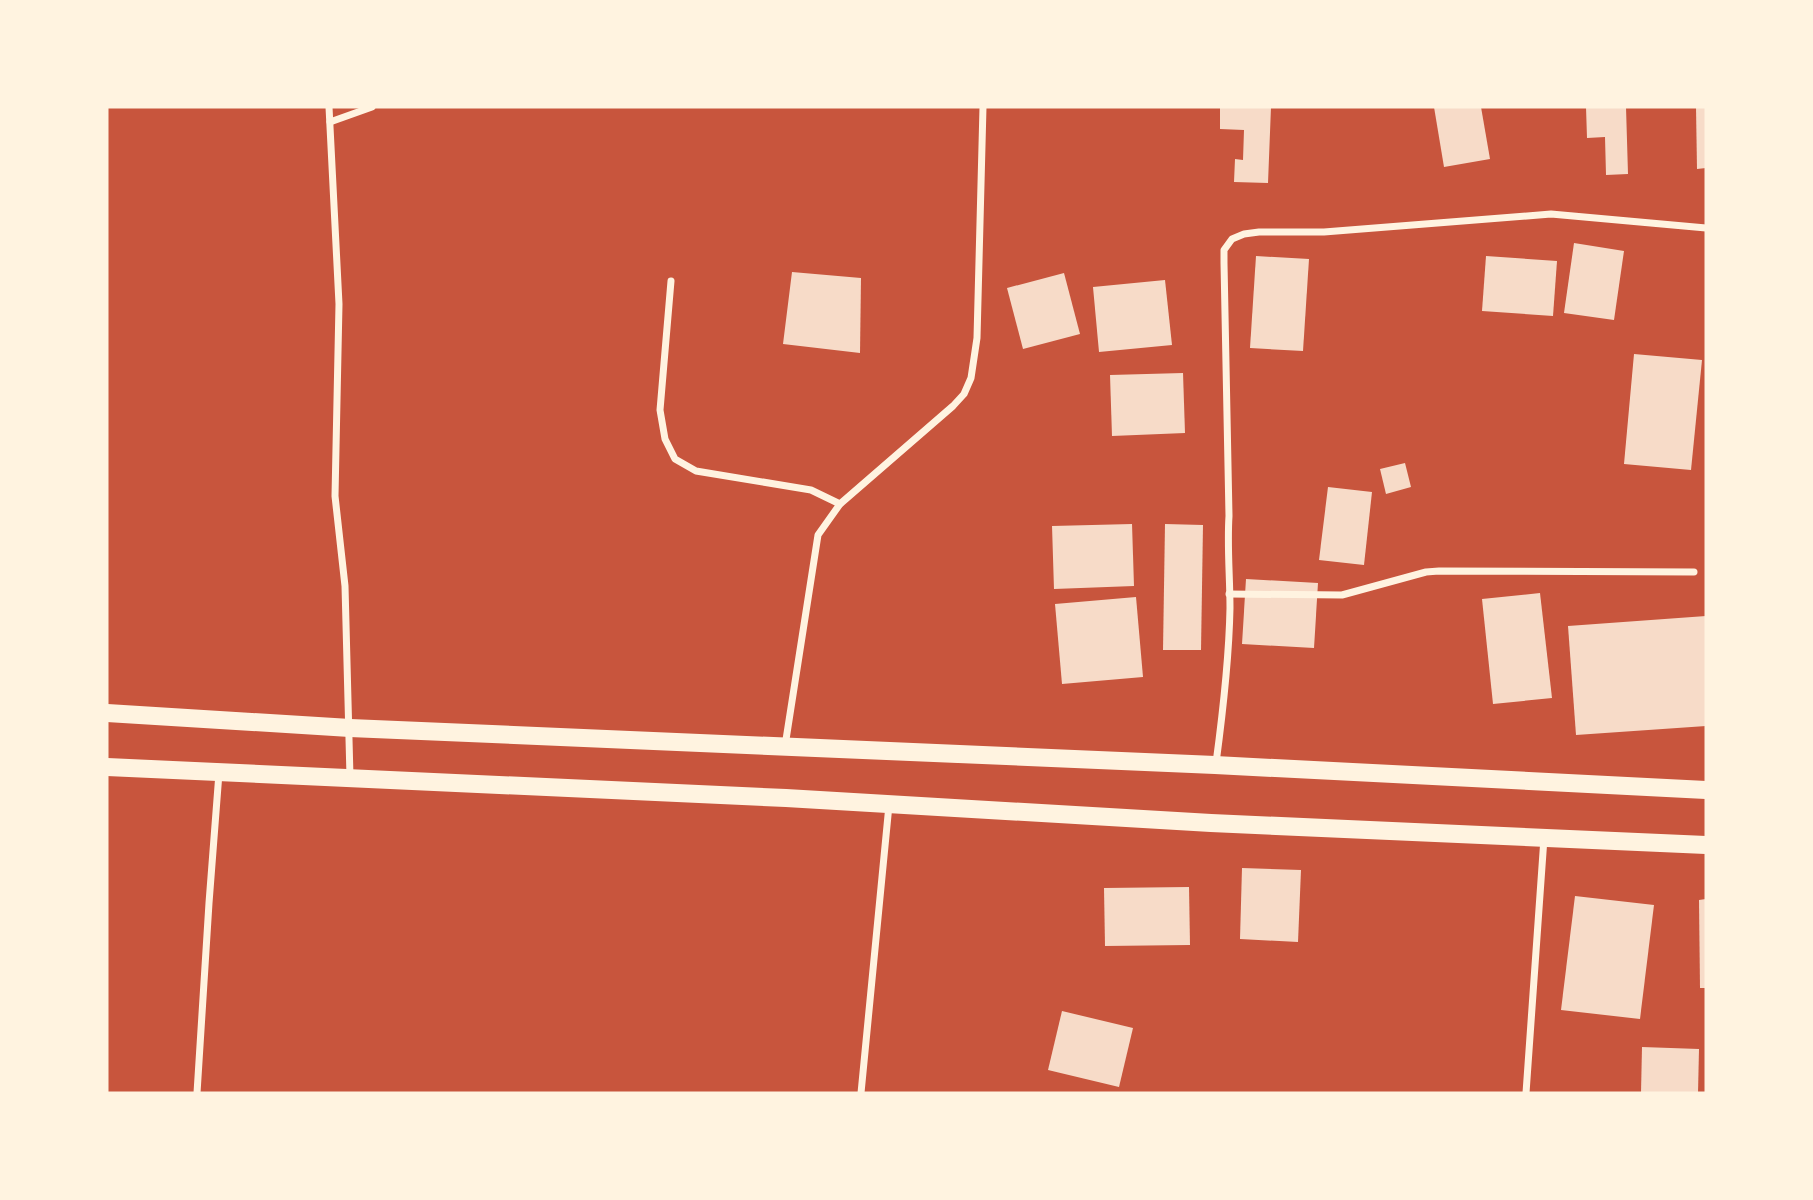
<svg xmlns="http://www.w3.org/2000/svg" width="1813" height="1200" font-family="'Roboto Condensed',sans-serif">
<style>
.building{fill:#f7dbc8}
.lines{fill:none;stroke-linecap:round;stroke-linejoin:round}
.minor{stroke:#fff3e0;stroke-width:7}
.primary{stroke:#fff3e0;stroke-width:18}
</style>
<rect width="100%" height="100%" fill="#c8553d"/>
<g class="building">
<polygon points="1220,107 1271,107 1268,183 1234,182 1235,159 1243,160 1244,130 1220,129"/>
<polygon points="1434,107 1481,107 1490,159 1444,167"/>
<polygon points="1586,107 1626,107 1628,174 1606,175 1605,137 1587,138"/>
<polygon points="1696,107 1706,107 1706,168 1697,169"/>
<polygon points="1574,243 1624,251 1614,320 1564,313"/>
<polygon points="1256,256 1309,259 1303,351 1250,348"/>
<polygon points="1486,256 1557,261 1553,316 1482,311"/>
<polygon points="792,272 861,278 860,353 783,344"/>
<polygon points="1064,273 1080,334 1023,349 1007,288"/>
<polygon points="1165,280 1172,345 1099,352 1093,287"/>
<polygon points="1634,354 1702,360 1691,470 1624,464"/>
<polygon points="1183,373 1185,433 1112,436 1110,375"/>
<polygon points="1405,463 1411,487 1386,494 1380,469"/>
<polygon points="1328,487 1372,492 1364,565 1319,560"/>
<polygon points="1132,524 1134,586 1054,589 1052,526"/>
<polygon points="1165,524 1203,525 1201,650 1163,650"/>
<polygon points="1246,579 1318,583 1314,648 1242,644"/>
<polygon points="1540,593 1552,698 1493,704 1482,599"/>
<polygon points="1136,597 1143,677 1062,684 1055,604"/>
<polygon points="1706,616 1706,726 1576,735 1568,626"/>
<polygon points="1242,868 1301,870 1298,942 1240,939"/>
<polygon points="1189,887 1190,945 1105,946 1104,888"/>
<polygon points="1575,896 1654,905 1640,1019 1561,1010"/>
<polygon points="1706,899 1706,988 1700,988 1699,900"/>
<polygon points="1062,1011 1133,1028 1119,1087 1048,1070"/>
<polygon points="1642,1047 1699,1049 1698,1093 1641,1093"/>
</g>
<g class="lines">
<g class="minor">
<polyline points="329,107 339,304 335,496 345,586 350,777"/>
<polyline points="330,122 372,107"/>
<polyline points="671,281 660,410 665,439 675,459 696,471 811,490 840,504"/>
<polyline points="1229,594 1342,595 1426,572 1439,571 1694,572"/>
<polyline points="785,746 818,535 840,504 953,406 964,394 971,378 977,338 983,107"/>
<path d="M1216 763C1223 711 1229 660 1230 608 1230 577 1227 547 1229 516L1224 263V250L1232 239 1244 234 1259 232H1324L1551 214 1706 228"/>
<polyline points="197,1093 209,903 219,773"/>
<polyline points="861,1093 889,805"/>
<polyline points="1526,1093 1544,838"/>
</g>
<g class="primary">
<polyline points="107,713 350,728 1215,765 1706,790"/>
<polyline points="107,767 786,798 1211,823 1706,845"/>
</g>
</g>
<rect width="1813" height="1200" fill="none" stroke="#fff3e0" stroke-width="217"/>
</svg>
